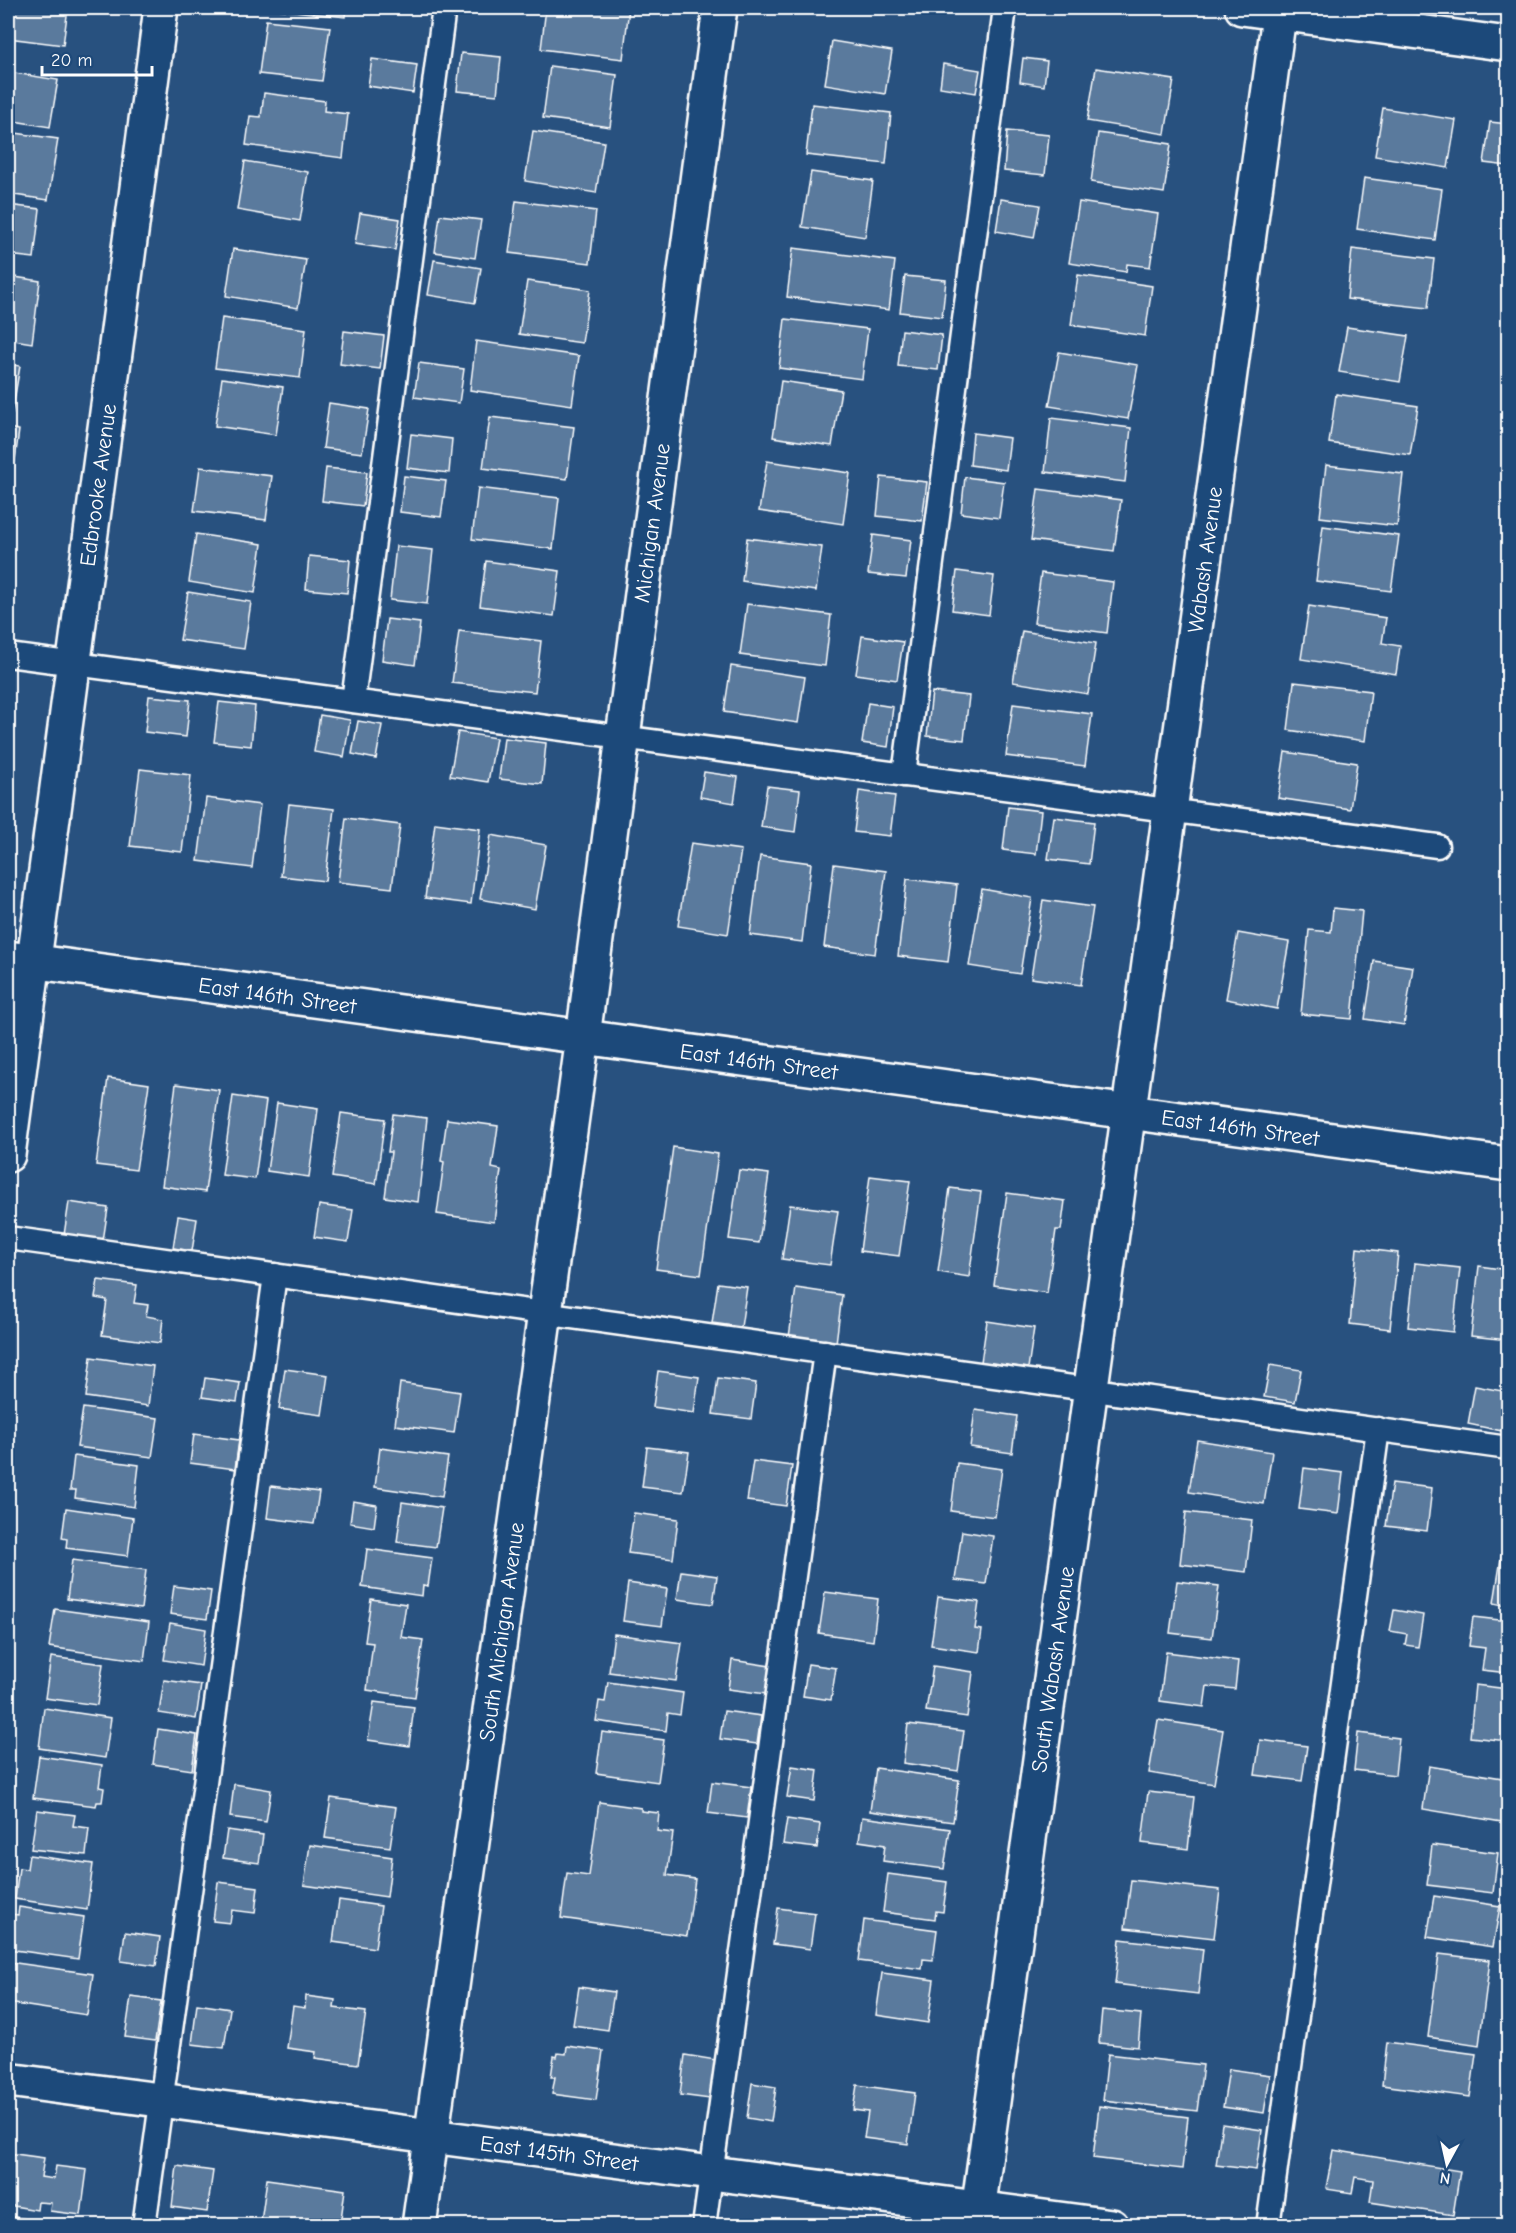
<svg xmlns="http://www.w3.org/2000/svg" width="1516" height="2233" font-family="'Comic Neue',sans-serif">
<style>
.building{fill:#5a7a9d;stroke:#fff;stroke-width:1.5}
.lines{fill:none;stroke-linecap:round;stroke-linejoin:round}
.service-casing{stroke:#fff;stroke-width:27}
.minor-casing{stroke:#fff;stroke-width:38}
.service{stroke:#1f4a7a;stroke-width:22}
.minor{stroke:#1f4a7a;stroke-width:33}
.labels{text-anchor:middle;stroke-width:4.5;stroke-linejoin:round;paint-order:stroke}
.street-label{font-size:22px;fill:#fff;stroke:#1f4a7a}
</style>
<rect width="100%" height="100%" fill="#28517f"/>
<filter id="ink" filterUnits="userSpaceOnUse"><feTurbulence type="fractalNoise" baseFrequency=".0167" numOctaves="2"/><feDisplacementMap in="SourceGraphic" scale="12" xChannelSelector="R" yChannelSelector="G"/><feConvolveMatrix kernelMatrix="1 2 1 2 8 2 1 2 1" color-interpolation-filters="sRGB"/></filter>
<g filter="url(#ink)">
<g class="building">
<polygon points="8,8 68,8 63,45 8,38"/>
<polygon points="268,8 346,8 345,17"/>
<polygon points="546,8 629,8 623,59 541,49"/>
<polygon points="266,20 330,27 322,81 259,74"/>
<polygon points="832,41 892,51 885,94 825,84"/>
<polygon points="461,53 501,57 497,95 457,91"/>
<polygon points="1023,58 1047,61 1044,86 1020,82"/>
<polygon points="372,59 417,65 413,93 368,86"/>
<polygon points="943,64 980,70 976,93 940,87"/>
<polygon points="550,66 617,75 610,127 543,118"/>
<polygon points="1096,68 1174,80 1165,134 1087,121"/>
<polygon points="8,72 58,80 50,127 8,120"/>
<polygon points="264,93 325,101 324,111 348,114 343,158 246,145 250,116 261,117"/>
<polygon points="812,104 891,113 886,164 806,155"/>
<polygon points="1383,108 1456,120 1448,168 1375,156"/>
<polygon points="1490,122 1508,124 1508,166 1484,163"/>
<polygon points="533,131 604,142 596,193 525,181"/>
<polygon points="1007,131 1049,135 1045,175 1004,171"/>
<polygon points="8,132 58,139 48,200 8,194"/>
<polygon points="1098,133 1171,144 1164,193 1091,182"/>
<polygon points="245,161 308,172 300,221 237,210"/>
<polygon points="811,172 873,181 865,237 802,227"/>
<polygon points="1364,178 1442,189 1435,240 1357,229"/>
<polygon points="1001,199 1040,205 1034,238 996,231"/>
<polygon points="516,201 596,211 590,263 509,253"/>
<polygon points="1079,202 1158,214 1150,267 1127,264 1126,272 1069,263"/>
<polygon points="8,205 40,209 34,258 8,255"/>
<polygon points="360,213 400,219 395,250 355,244"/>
<polygon points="440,215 481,220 475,258 435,252"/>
<polygon points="793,248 895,261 889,310 787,297"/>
<polygon points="233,249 306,260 298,308 226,296"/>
<polygon points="1352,249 1434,259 1428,308 1347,299"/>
<polygon points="434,260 481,268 475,303 428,295"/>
<polygon points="1078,275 1152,286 1145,336 1071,325"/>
<polygon points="8,276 40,281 32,343 8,339"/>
<polygon points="905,276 946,280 942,317 900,312"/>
<polygon points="527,281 590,290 582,343 519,334"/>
<polygon points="222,318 306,329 300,378 215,368"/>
<polygon points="785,319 868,329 862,379 779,368"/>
<polygon points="1347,327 1408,336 1400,382 1339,372"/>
<polygon points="902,330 942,335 938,370 898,366"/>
<polygon points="344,331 384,336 380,369 340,364"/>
<polygon points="476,341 579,356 572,405 470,390"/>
<polygon points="1059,352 1138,365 1128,419 1049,406"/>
<polygon points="419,363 464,369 459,403 414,397"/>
<polygon points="8,364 20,366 12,413 8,413"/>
<polygon points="222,378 283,387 276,435 215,426"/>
<polygon points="781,381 841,390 832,446 773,437"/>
<polygon points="1336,394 1418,406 1410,455 1329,443"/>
<polygon points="329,403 369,409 362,453 323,448"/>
<polygon points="490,417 574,427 567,479 483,468"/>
<polygon points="1051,418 1131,428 1125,482 1045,472"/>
<polygon points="8,428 19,430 14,468 8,468"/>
<polygon points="973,433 1010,438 1006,470 970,465"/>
<polygon points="411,434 452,439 449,473 407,468"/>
<polygon points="767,461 850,473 843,524 759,511"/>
<polygon points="1326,465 1403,474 1397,526 1320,517"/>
<polygon points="200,467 272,476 266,520 194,511"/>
<polygon points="326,468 367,472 363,506 322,501"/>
<polygon points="404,476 446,481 441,517 400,512"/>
<polygon points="881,477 927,482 922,521 877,516"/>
<polygon points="965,477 1004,482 999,518 961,513"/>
<polygon points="478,488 559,498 553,549 472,539"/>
<polygon points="1038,489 1121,500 1114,551 1031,540"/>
<polygon points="1323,526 1399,536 1391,591 1316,581"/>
<polygon points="196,534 262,544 255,593 189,582"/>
<polygon points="873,535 911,540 906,578 868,574"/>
<polygon points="747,538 822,547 816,591 742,581"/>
<polygon points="396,546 433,550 427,604 390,600"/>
<polygon points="309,556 350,560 347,593 306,589"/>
<polygon points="486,561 560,571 554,616 480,606"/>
<polygon points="957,571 994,576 989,615 952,610"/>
<polygon points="1041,573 1113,582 1107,633 1034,623"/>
<polygon points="188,592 251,602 244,649 180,640"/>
<polygon points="747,604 831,615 825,666 740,655"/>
<polygon points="1309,606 1386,618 1382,643 1400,646 1396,674 1301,659"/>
<polygon points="387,619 420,623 415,665 382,660"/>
<polygon points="459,631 541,641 535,692 452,683"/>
<polygon points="1022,631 1096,643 1088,694 1013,682"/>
<polygon points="862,636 903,642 897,680 856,674"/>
<polygon points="731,666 805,677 798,723 724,712"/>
<polygon points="1294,682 1371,691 1365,741 1288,730"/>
<polygon points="932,692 969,696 964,740 927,736"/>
<polygon points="149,696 190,700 186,737 145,732"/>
<polygon points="219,702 255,706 251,746 214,742"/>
<polygon points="868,703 893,707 888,747 862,743"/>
<polygon points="1013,704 1092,714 1085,766 1006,756"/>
<polygon points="320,715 350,720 344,757 314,752"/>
<polygon points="358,721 382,725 376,759 352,754"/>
<polygon points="458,732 496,738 488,782 450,776"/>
<polygon points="504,738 546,743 542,784 499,779"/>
<polygon points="1285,752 1357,763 1350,809 1278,798"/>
<polygon points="140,769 191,775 182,852 130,846"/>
<polygon points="704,772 738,777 734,803 700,797"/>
<polygon points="767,786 800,790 795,832 761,827"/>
<polygon points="859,791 895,796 890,836 854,832"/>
<polygon points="206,798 260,805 252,868 198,861"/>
<polygon points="289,804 334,809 325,881 281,876"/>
<polygon points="1008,807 1041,811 1036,854 1003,850"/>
<polygon points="1054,817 1094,822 1089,864 1048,859"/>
<polygon points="346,818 400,825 392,888 338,882"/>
<polygon points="435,823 480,829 471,904 425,898"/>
<polygon points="491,835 546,845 535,909 480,899"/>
<polygon points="691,843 741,850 728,934 678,926"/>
<polygon points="760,856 811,863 802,942 750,935"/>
<polygon points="834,864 886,871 875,954 824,947"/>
<polygon points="907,879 957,885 948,962 898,956"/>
<polygon points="982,889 1032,898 1020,974 969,966"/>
<polygon points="1043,900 1093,907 1081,985 1031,978"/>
<polygon points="1333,908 1362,911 1352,1019 1301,1014 1309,930 1331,932"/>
<polygon points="1238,933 1289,942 1277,1009 1226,999"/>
<polygon points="1374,961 1413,967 1404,1025 1365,1019"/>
<polygon points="108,1078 149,1084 136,1170 96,1165"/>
<polygon points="176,1084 219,1090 205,1192 162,1186"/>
<polygon points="233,1096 266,1101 255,1179 222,1175"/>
<polygon points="277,1103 318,1109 309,1177 267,1171"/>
<polygon points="341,1113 385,1119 376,1184 332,1177"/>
<polygon points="393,1114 427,1118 418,1202 385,1197 391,1152 388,1152"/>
<polygon points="447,1119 498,1126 492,1168 501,1170 494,1222 437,1214 444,1162 441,1161"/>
<polygon points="673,1147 718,1154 701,1275 656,1269"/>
<polygon points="739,1170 769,1174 759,1243 729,1239"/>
<polygon points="870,1176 910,1181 899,1256 860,1251"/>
<polygon points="950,1188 981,1192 969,1277 938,1272"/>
<polygon points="1007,1193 1065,1201 1061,1230 1056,1230 1047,1293 994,1285"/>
<polygon points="69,1202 108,1208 103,1241 64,1235"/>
<polygon points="319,1205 353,1210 348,1242 314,1237"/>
<polygon points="790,1205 838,1211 830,1265 782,1259"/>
<polygon points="178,1216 197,1219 192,1251 173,1248"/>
<polygon points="1357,1248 1398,1253 1390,1329 1350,1324"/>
<polygon points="1415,1263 1460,1268 1453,1332 1408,1327"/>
<polygon points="1479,1266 1508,1270 1508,1340 1471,1336"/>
<polygon points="98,1280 137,1285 134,1303 148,1305 146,1316 163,1319 160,1343 102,1335 107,1300 95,1298"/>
<polygon points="718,1283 747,1287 741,1327 712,1323"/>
<polygon points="796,1288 842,1295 836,1343 789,1337"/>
<polygon points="987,1321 1034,1328 1028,1368 981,1362"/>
<polygon points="91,1357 153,1366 148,1406 86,1397"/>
<polygon points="1270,1365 1301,1370 1295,1402 1264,1397"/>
<polygon points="285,1369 328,1375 322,1415 279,1409"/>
<polygon points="658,1371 699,1377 694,1413 653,1407"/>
<polygon points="205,1378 240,1383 237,1402 202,1397"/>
<polygon points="718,1378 756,1383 751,1419 713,1414"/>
<polygon points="400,1383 460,1392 454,1433 395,1425"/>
<polygon points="1475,1386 1508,1392 1502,1431 1468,1424"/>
<polygon points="83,1408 158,1418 152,1457 77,1447"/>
<polygon points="975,1410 1017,1416 1012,1453 970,1447"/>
<polygon points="194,1434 239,1440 235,1469 190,1463"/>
<polygon points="1197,1440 1272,1452 1264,1504 1189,1492"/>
<polygon points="647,1447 689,1452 683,1492 642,1487"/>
<polygon points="380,1448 448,1457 442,1497 375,1487"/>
<polygon points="74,1456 139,1465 134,1507 75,1498 76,1490 70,1490"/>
<polygon points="753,1461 792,1466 786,1506 747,1501"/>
<polygon points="957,1463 1002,1469 995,1517 951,1511"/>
<polygon points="1304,1468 1343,1473 1338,1514 1299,1509"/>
<polygon points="1392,1483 1432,1488 1427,1531 1386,1526"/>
<polygon points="271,1486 319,1492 314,1524 267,1518"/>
<polygon points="353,1501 377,1505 374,1527 350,1523"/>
<polygon points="402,1502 442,1508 436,1547 397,1542"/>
<polygon points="66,1508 133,1518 128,1556 66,1548 67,1539 62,1538"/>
<polygon points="1186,1512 1252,1520 1246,1572 1180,1564"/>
<polygon points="634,1513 678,1519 673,1559 628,1553"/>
<polygon points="962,1531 993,1536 986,1584 955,1580"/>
<polygon points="367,1549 432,1558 428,1586 423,1585 422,1596 362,1587"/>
<polygon points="1502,1552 1508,1554 1508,1606 1494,1603"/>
<polygon points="72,1560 146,1570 141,1609 67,1599"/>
<polygon points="681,1571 717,1576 713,1604 677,1599"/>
<polygon points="1177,1581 1219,1586 1212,1638 1170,1633"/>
<polygon points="628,1583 667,1589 662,1626 623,1621"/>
<polygon points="174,1586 211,1591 207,1619 170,1614"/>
<polygon points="825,1592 878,1599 873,1641 819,1633"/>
<polygon points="938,1597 979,1602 975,1629 982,1630 979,1652 931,1645"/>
<polygon points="371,1599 406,1604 401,1637 423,1640 415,1697 367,1690 373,1643 365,1642"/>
<polygon points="55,1609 149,1622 144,1661 49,1647"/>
<polygon points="1394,1610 1423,1615 1418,1647 1405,1645 1407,1634 1390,1631"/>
<polygon points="1473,1617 1508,1621 1508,1673 1482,1670 1485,1648 1469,1646"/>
<polygon points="170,1623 206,1629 201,1666 164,1660"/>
<polygon points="614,1634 682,1643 676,1681 609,1672"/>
<polygon points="1166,1652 1238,1661 1235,1689 1207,1686 1204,1707 1160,1701"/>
<polygon points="51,1657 103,1664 97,1705 45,1698"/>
<polygon points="732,1660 770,1666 766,1694 728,1689"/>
<polygon points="808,1664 836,1668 831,1700 803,1696"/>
<polygon points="933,1666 973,1672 967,1717 926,1711"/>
<polygon points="164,1680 201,1685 196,1719 159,1713"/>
<polygon points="608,1682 683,1693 680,1715 668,1713 666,1731 596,1721 599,1701 605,1702"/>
<polygon points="1475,1685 1508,1689 1508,1741 1470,1737"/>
<polygon points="374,1702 414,1707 409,1746 368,1740"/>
<polygon points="44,1708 111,1718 105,1758 39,1748"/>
<polygon points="724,1711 761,1716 757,1744 720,1739"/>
<polygon points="1158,1720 1223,1730 1214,1784 1149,1773"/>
<polygon points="908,1724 964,1731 958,1771 903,1763"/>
<polygon points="158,1729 197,1735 192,1770 153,1764"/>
<polygon points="602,1732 664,1740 658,1782 596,1773"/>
<polygon points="1358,1733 1399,1738 1395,1775 1354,1770"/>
<polygon points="1260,1740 1307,1746 1302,1781 1255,1775"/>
<polygon points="39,1756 102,1765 99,1787 104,1788 102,1802 97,1802 96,1806 33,1798"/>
<polygon points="792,1766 818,1770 814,1801 787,1797"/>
<polygon points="1429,1766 1508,1779 1508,1823 1423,1809"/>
<polygon points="876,1768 959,1780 953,1822 870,1811"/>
<polygon points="712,1782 751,1787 747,1818 708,1813"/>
<polygon points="234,1784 271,1790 266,1822 230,1817"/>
<polygon points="1148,1792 1194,1797 1188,1849 1142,1843"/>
<polygon points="331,1798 396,1807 390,1847 325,1838"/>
<polygon points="599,1802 641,1808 641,1811 659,1813 657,1831 673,1833 667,1875 695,1879 687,1936 561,1918 567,1873 589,1876"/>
<polygon points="37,1810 75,1815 73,1826 89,1828 86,1855 31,1849"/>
<polygon points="862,1817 950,1829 944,1869 883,1861 885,1845 859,1841"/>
<polygon points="787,1819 820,1824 817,1848 783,1844"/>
<polygon points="227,1830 263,1835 259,1863 223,1858"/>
<polygon points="310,1845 392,1857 387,1897 304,1885"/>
<polygon points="1432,1845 1498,1853 1493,1893 1427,1885"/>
<polygon points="29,1855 93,1864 87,1910 15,1899 19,1868 27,1869"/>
<polygon points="888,1874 947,1882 943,1912 936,1911 935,1919 883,1912"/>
<polygon points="1131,1880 1220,1890 1214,1938 1125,1928"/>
<polygon points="218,1882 258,1887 255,1913 232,1910 230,1923 213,1921"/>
<polygon points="1434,1896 1500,1906 1493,1947 1427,1937"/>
<polygon points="339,1900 381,1906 375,1948 333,1942"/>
<polygon points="19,1907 84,1917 78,1959 8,1949 11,1914 18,1915"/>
<polygon points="778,1908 815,1913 810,1949 773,1944"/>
<polygon points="864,1920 937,1930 933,1960 923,1959 922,1969 859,1961"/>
<polygon points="125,1932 160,1937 156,1966 121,1961"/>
<polygon points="1120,1939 1203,1949 1198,1994 1115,1984"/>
<polygon points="1439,1954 1490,1960 1479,2045 1428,2037"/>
<polygon points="9,1962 93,1974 87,2015 8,2003"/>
<polygon points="882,1973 934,1980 928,2023 876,2015"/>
<polygon points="579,1987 614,1992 608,2030 573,2025"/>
<polygon points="306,1996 335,2000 334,2008 366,2012 358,2064 315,2058 316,2052 287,2048 293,2006 305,2008"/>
<polygon points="131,1997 161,2001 155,2041 125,2037"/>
<polygon points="197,2004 230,2009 224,2048 192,2044"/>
<polygon points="1102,2010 1141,2014 1138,2047 1099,2043"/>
<polygon points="1387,2042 1476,2054 1470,2097 1382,2085"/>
<polygon points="567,2046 603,2051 596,2100 552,2094 555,2077 551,2077 554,2056 557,2057 558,2053 566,2054"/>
<polygon points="1108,2054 1203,2065 1197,2111 1103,2100"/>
<polygon points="685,2055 716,2060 710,2099 680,2095"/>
<polygon points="1229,2069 1270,2075 1264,2113 1223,2107"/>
<polygon points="752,2083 776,2087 771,2122 747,2118"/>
<polygon points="857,2085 915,2093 908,2144 864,2138 868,2112 853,2110"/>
<polygon points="1099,2106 1188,2117 1182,2169 1093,2158"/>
<polygon points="1222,2124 1262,2130 1256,2170 1216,2165"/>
<polygon points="1333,2150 1460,2171 1453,2215 1370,2202 1373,2180 1355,2177 1352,2193 1326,2189"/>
<polygon points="8,2153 44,2158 41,2177 54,2179 56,2166 87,2170 81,2215 50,2211 51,2203 38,2202 37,2210 8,2205"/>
<polygon points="177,2166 213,2171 207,2212 172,2207"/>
<polygon points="267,2179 345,2190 340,2226 287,2226 261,2222"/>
<polygon points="8,2216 33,2220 33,2226 8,2226"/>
</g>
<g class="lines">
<g class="service-casing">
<g id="service">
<polyline points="8,655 1437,846"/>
<polyline points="353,701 444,8"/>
<polyline points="904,775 1005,8"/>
<polyline points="8,1238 1508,1448"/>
<polyline points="144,2226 275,1275"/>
<polyline points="704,2226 825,1352"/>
<polyline points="1268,2226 1378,1429"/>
</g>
</g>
<g class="minor-casing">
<g id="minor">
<polyline points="1242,8 1508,44"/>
<path id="s1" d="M8 958 1508 1164"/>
<path id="s2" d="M8 1155 161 8"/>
<path id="s3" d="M8 2080 1112 2226"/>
<path id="s4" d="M419 2226 583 1037 720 8"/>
<path id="s5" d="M976 2226 1280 8"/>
</g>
</g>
<use href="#service" class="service"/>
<use href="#minor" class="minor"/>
</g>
</g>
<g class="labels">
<g class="street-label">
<text dy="8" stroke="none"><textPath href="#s2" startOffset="676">Edbrooke Avenue</textPath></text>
<text dy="8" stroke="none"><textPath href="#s4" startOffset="1719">Michigan Avenue</textPath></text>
<text dy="8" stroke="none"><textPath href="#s5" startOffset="1682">Wabash Avenue</textPath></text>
<text dy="8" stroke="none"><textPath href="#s1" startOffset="272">East 146th Street</textPath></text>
<text dy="8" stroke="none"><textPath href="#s1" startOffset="758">East 146th Street</textPath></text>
<text dy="8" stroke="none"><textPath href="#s1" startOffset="1244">East 146th Street</textPath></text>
<text dy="8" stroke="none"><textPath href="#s4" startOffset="600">South Michigan Avenue</textPath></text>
<text dy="8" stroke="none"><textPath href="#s5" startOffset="562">South Wabash Avenue</textPath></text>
<text dy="8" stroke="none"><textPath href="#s3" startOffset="556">East 145th Street</textPath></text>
</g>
</g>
<rect width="1516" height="2233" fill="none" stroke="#1f4a7a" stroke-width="30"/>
<rect x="15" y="15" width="1486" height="2203" fill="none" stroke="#fff" stroke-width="2" filter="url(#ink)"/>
<g transform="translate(1447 2164) rotate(188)" stroke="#1f4a7a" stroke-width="4.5" paint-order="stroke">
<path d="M0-4.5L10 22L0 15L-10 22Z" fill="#ffffff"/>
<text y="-9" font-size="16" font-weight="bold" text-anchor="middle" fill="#ffffff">N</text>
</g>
<path d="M42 66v9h110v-9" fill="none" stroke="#ffffff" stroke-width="3"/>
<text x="51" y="66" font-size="18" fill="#ffffff" stroke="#1f4a7a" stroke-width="4.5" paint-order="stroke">20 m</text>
</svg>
